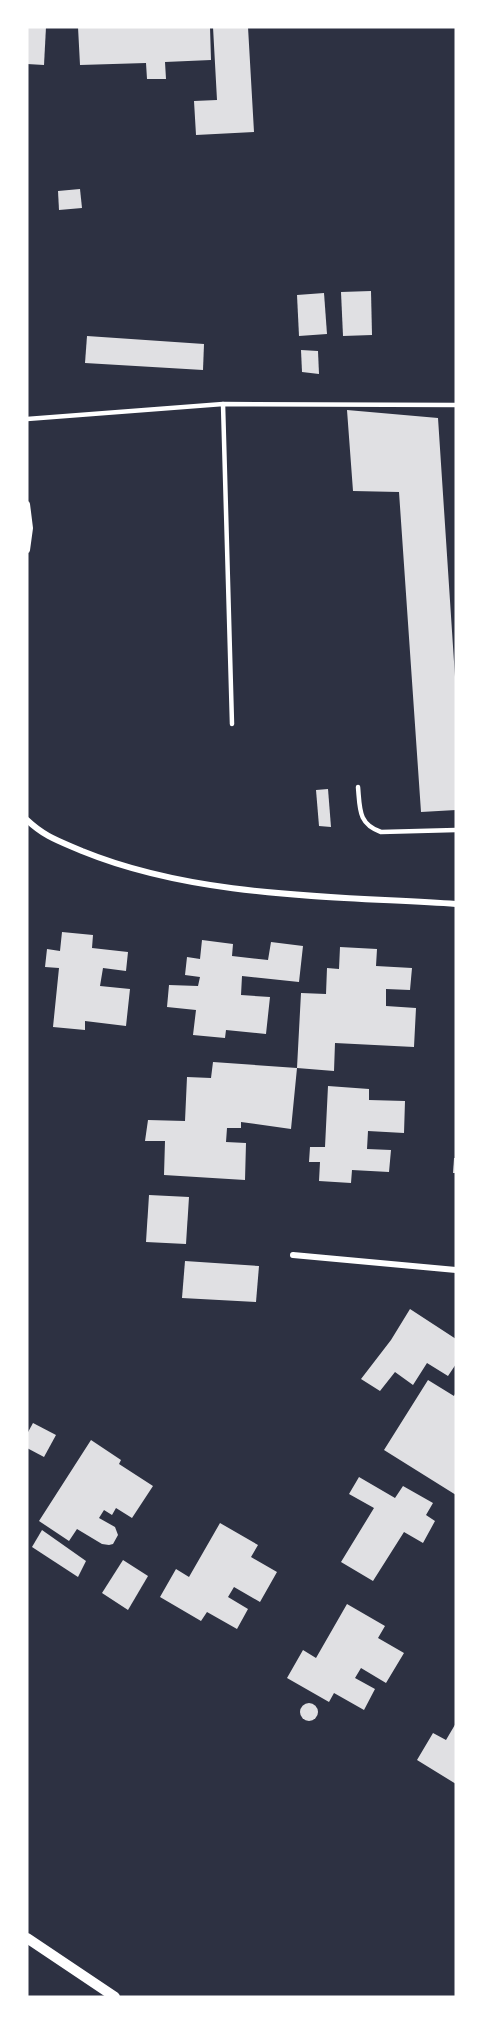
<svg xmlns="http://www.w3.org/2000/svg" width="483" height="2024" font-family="Arial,sans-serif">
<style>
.building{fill:#e0e0e3}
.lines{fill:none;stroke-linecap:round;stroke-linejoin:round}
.service{stroke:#fff;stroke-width:4.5}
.minor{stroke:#fff;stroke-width:6}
.tertiary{stroke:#fff;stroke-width:10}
</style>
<rect width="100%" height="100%" fill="#2d3142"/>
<g class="building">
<polygon points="27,27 46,27 44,65 27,64"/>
<polygon points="78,27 210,27 211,60 165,62 166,79 147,79 146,63 80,65"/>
<polygon points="213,27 248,27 254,132 196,135 194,101 217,100"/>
<polygon points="80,189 82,208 59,210 58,191"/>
<polygon points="371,291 372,335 343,336 341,292"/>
<polygon points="324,293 327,334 299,336 297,295"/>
<polygon points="87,336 204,344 203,370 85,363"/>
<polygon points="301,350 318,351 319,374 302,372"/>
<polygon points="347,410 438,418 456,692 456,810 421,812 399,492 353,491"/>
<polygon points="328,789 331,827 319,826 316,790"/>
<polygon points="62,932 93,935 92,948 128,952 126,971 103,968 100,986 130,989 126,1026 85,1021 85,1030 53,1027 59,968 45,967 47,949 60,951"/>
<polygon points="202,940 233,944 232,956 268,960 271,942 303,946 299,982 242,976 241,995 270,997 266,1034 226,1030 225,1038 193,1035 196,1010 167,1007 169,985 198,986 200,977 185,975 187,957 200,959"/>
<polygon points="340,947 377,949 376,966 412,968 410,990 386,989 386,1006 416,1008 414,1047 335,1043 334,1071 297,1068 301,993 326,994 327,968 339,969"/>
<polygon points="213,1062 297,1068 291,1129 241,1122 241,1128 227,1128 226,1142 246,1143 245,1180 164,1175 165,1141 145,1141 148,1120 185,1121 187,1077 211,1078"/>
<polygon points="328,1086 369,1089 369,1100 405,1101 404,1133 368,1131 367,1149 391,1150 389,1172 352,1170 351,1183 319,1181 320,1162 309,1162 310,1147 325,1147"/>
<polygon points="454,1158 456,1158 456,1173 453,1173"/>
<polygon points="149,1195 189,1197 186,1244 146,1242"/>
<polygon points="185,1261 259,1266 256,1302 182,1298"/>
<polygon points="410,1309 456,1339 456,1364 448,1376 427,1363 413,1385 395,1372 380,1391 361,1379 391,1340"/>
<polygon points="428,1380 454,1396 456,1392 456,1495 384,1450"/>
<polygon points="33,1423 56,1435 44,1457 27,1448 27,1434"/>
<polygon points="91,1440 121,1460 119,1464 153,1486 132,1518 116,1508 112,1515 104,1510 99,1518 115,1527 118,1535 113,1544 109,1545 102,1544 77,1529 69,1541 39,1521"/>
<polygon points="359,1477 395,1498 403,1486 433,1503 426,1515 435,1521 423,1543 404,1532 373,1581 341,1562 374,1508 349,1494"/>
<polygon points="220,1523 258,1545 251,1557 277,1572 260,1602 234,1587 228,1597 248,1609 237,1629 207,1612 201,1621 160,1597 176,1569 189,1577"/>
<polygon points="42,1530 86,1561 78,1577 32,1547"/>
<polygon points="123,1560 148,1576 128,1610 102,1593"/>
<polygon points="347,1604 385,1626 378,1638 404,1653 386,1683 361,1668 355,1678 375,1689 364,1710 334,1693 329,1702 287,1678 303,1650 316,1658"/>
<circle cx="309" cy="1712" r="9"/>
<polygon points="456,1723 456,1784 417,1760 433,1733 446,1740"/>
</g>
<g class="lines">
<g class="service">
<polyline points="223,404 232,724"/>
<polyline points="27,419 223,404 456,405"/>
<path d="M358 787C360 809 358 824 381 832L456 830"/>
</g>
<g class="minor">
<polyline points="27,504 30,528 27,550"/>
<path d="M27 820C45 837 59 841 82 851 197 898 334 896 456 904"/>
<polyline points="293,1255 456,1270"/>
</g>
<polyline class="tertiary" points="27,1938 115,1997"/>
</g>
<rect width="483" height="2024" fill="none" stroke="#ffffff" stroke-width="57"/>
</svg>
